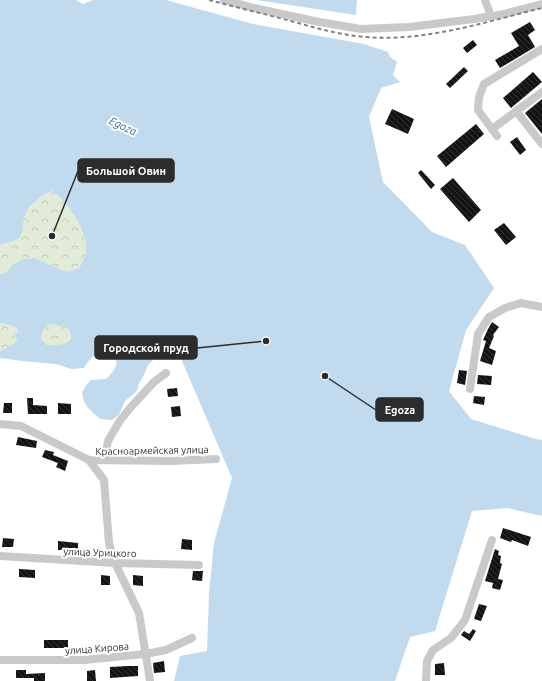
<svg xmlns="http://www.w3.org/2000/svg" width="542" height="681" font-family="Ubuntu,sans-serif">
<style>
.forest{fill:url(#forest-crowns)}
.water{fill:#c2daed;fill-rule:evenodd}
.building{fill:url(#building-back-hatch)}
.lines{fill:none;stroke-linecap:round;stroke-linejoin:round}
.minor{stroke:#c9c9c9;stroke-width:8}
.rail{stroke:#818181;stroke-width:2;stroke-dasharray:4 3;stroke-linecap:butt}
.labels{text-anchor:middle;stroke-width:4;stroke-linejoin:round;paint-order:stroke}
.street-label{font-size:10px;fill:#2c2c2c;stroke:#fff}
.water-label{font-size:11px;font-style:italic;fill:#356993;stroke:#fff}
.leader{fill:none;stroke:#2c2c2c;stroke-width:1.5}
.callout-dot{fill:#2c2c2c;stroke:#fff;stroke-width:1.5}
.callout{fill:#2c2c2c;stroke:#2c2c2c;stroke-width:1.5}
.callout-label{font-size:11px;text-anchor:middle;font-weight:bold;fill:#fff}
</style>
<defs>
<pattern id="forest-crowns" width="20" height="18" patternUnits="userSpaceOnUse"><rect width="20" height="18" fill="#e1ebd8"/><path d="M2 6a3 3 0 1 1 6 0M12 15a3 3 0 1 1 6 0" fill="none" stroke="#c1caba"/></pattern>
<pattern id="building-back-hatch" width="6" height="6" patternUnits="userSpaceOnUse"><rect width="6" height="6" fill="#131313"/><path d="M-1 5l2 2M0 0l6 6M5-1l2 2" fill="none" stroke="#363636"/></pattern>
</defs>
<rect width="100%" height="100%" fill="#fff"/>
<g class="forest">
<path d="M52 191C68 202 85 225 86 245 87 254 83 261 79 268L67 272 35 258 23 259 12 265 6 273 0 274V245L19 239 23 230 24 218 29 207 42 196Z"/>
<polygon points="0,323 16,327 18,332 16,334 17,339 16,342 0,351"/>
<path d="M49 324C55 324 60 327 66 327L69 332 71 336C68 344 56 348 48 345 46 345 43 341 41 339 42 333 43 328 49 324Z"/>
</g>
<g class="water">
<path d="M0 0H76L83 4 93 0H166L253 24 364 44 388 52 390 57 397 62 393 75 400 82 381 88 369 117 383 182 432 232 465 245 494 288 466 330 449 391 471 419 536 439 542 440V516L507 508 472 511 435 631 410 637 395 681H174L180 656 207 651 209 593 214 543 232 478 179 354 158 355 148 365 143 377 139 383 137 391 125 401 119 415 112 420 100 419 88 408 84 402 82 393 85 387 91 380 106 379C114 371 121 364 113 353 97 351 92 355 84 368L71 369 56 364 22 361 0 358V351L16 342 17 339 14 335 18 332 16 327 0 323V274L6 273 12 265 23 259 35 258 67 272 79 268C83 261 87 253 86 245 84 225 68 202 52 191L42 196 29 207 24 218 23 230 19 239 0 245ZM49 324C55 324 59 327 66 327 68 329 71 333 71 336 71 345 53 346 47 345L41 339C42 333 43 328 49 324Z"/>
<polygon points="256,0 357,0 356,15"/>
</g>
<g class="building">
<polygon points="530,22 535,30 528,35 535,47 500,68 495,60 519,46 511,33"/>
<polygon points="473,40 477,45 467,53 463,48"/>
<polygon points="464,67 468,71 450,88 446,84"/>
<polygon points="533,72 542,82 511,108 503,98"/>
<polygon points="542,99 542,134 525,113"/>
<polygon points="392,109 414,119 408,134 385,124"/>
<polygon points="476,124 484,134 446,167 437,156"/>
<polygon points="517,137 526,150 520,155 510,142"/>
<polygon points="421,170 435,185 431,189 418,173"/>
<polygon points="453,178 481,210 469,222 440,189"/>
<polygon points="504,223 516,237 506,245 494,230"/>
<polygon points="492,322 499,327 493,335 494,336 489,348 496,351 492,365 480,361 486,341 483,340 488,329"/>
<polygon points="459,370 467,371 465,385 457,383"/>
<polygon points="478,375 492,376 491,385 477,384"/>
<polygon points="177,388 178,396 168,397 167,389"/>
<polygon points="474,396 485,397 484,405 473,403"/>
<polygon points="27,398 33,398 33,405 47,406 47,414 28,414"/>
<polygon points="4,403 12,403 12,413 3,413"/>
<polygon points="58,403 71,404 71,414 58,414"/>
<polygon points="180,406 181,416 172,417 171,407"/>
<polygon points="18,437 37,441 36,448 16,445"/>
<polygon points="45,450 54,452 53,455 68,461 65,471 56,467 58,463 42,457"/>
<polygon points="503,528 531,537 528,546 512,540 511,542 500,538"/>
<polygon points="3,538 14,539 13,547 2,547"/>
<polygon points="182,539 192,540 192,550 181,549"/>
<polygon points="58,541 78,543 78,550 58,550"/>
<polygon points="495,549 499,551 498,555 501,556 500,563 502,564 498,579 503,580 500,590 492,588 493,583 485,581"/>
<polygon points="19,569 35,570 35,578 19,577"/>
<polygon points="193,571 203,571 202,581 192,580"/>
<polygon points="101,575 110,576 110,585 101,585"/>
<polygon points="133,575 143,576 143,586 133,585"/>
<polygon points="479,604 487,606 481,621 474,619"/>
<polygon points="473,629 476,631 470,641 461,635 464,631 469,634"/>
<rect x="44" y="640" width="24" height="8"/>
<polygon points="164,661 165,672 154,673 153,663"/>
<polygon points="444,663 445,675 435,675 435,664"/>
<polygon points="128,666 138,666 138,676 110,678 110,667"/>
<polygon points="16,670 26,670 26,674 45,673 45,681 34,681 34,678 16,678"/>
<polygon points="95,670 96,681 87,681 87,671"/>
</g>
<g class="lines">
<g class="minor">
<polyline points="224,0 254,8 319,22 361,29 409,27 474,19 504,14 542,4"/>
<polyline points="485,0 491,16"/>
<polyline points="516,111 542,144"/>
<polyline points="492,129 542,92"/>
<polyline points="497,136 478,110 479,97 484,84 542,49"/>
<polyline points="470,389 478,334 489,317 505,308 521,303 542,307"/>
<polyline points="0,424 21,426 89,460 171,461 216,459"/>
<polyline points="89,460 104,480 109,543 115,563 139,613 150,681"/>
<polyline points="104,460 108,441 119,422 130,408 154,382 166,373"/>
<polyline points="0,556 115,563 199,565"/>
<polyline points="0,660 84,660 145,654 166,650 192,638"/>
<polyline points="426,681 427,661 433,650 451,638 465,620 492,540"/>
</g>
<path class="rail" d="M209 0C236 7 264 14 291 21 316 28 340 35 366 37 425 42 485 22 542 8"/>
</g>
<g class="labels">
<g class="street-label">
<text transform="translate(152 450) rotate(-1)" y="4">Красноармейская улица</text>
<text transform="translate(100 552) rotate(2)" y="4">улица Урицкого</text>
<text transform="translate(97 648) rotate(-4)" y="4">улица Кирова</text>
</g>
<g class="water-label">
<text transform="translate(123 126) rotate(25)" y="4">Egoza</text>
</g>
</g>
<path class="leader" d="M52 236L78 171M266 341L197 348M325 376L376 410"/>
<g class="callout-dot">
<circle cx="52" cy="236" r="4"/>
<circle cx="266" cy="341" r="4"/>
<circle cx="325" cy="376" r="4"/>
</g>
<g class="callout">
<rect x="78" y="159" width="96" height="23" rx="4"/>
<rect x="95" y="336" width="102" height="23" rx="4"/>
<rect x="376" y="398" width="47" height="23" rx="4"/>
</g>
<g class="callout-label">
<text x="126" y="175">Большой Овин</text>
<text x="146" y="352">Городской пруд</text>
<text x="400" y="414">Egoza</text>
</g>
</svg>
